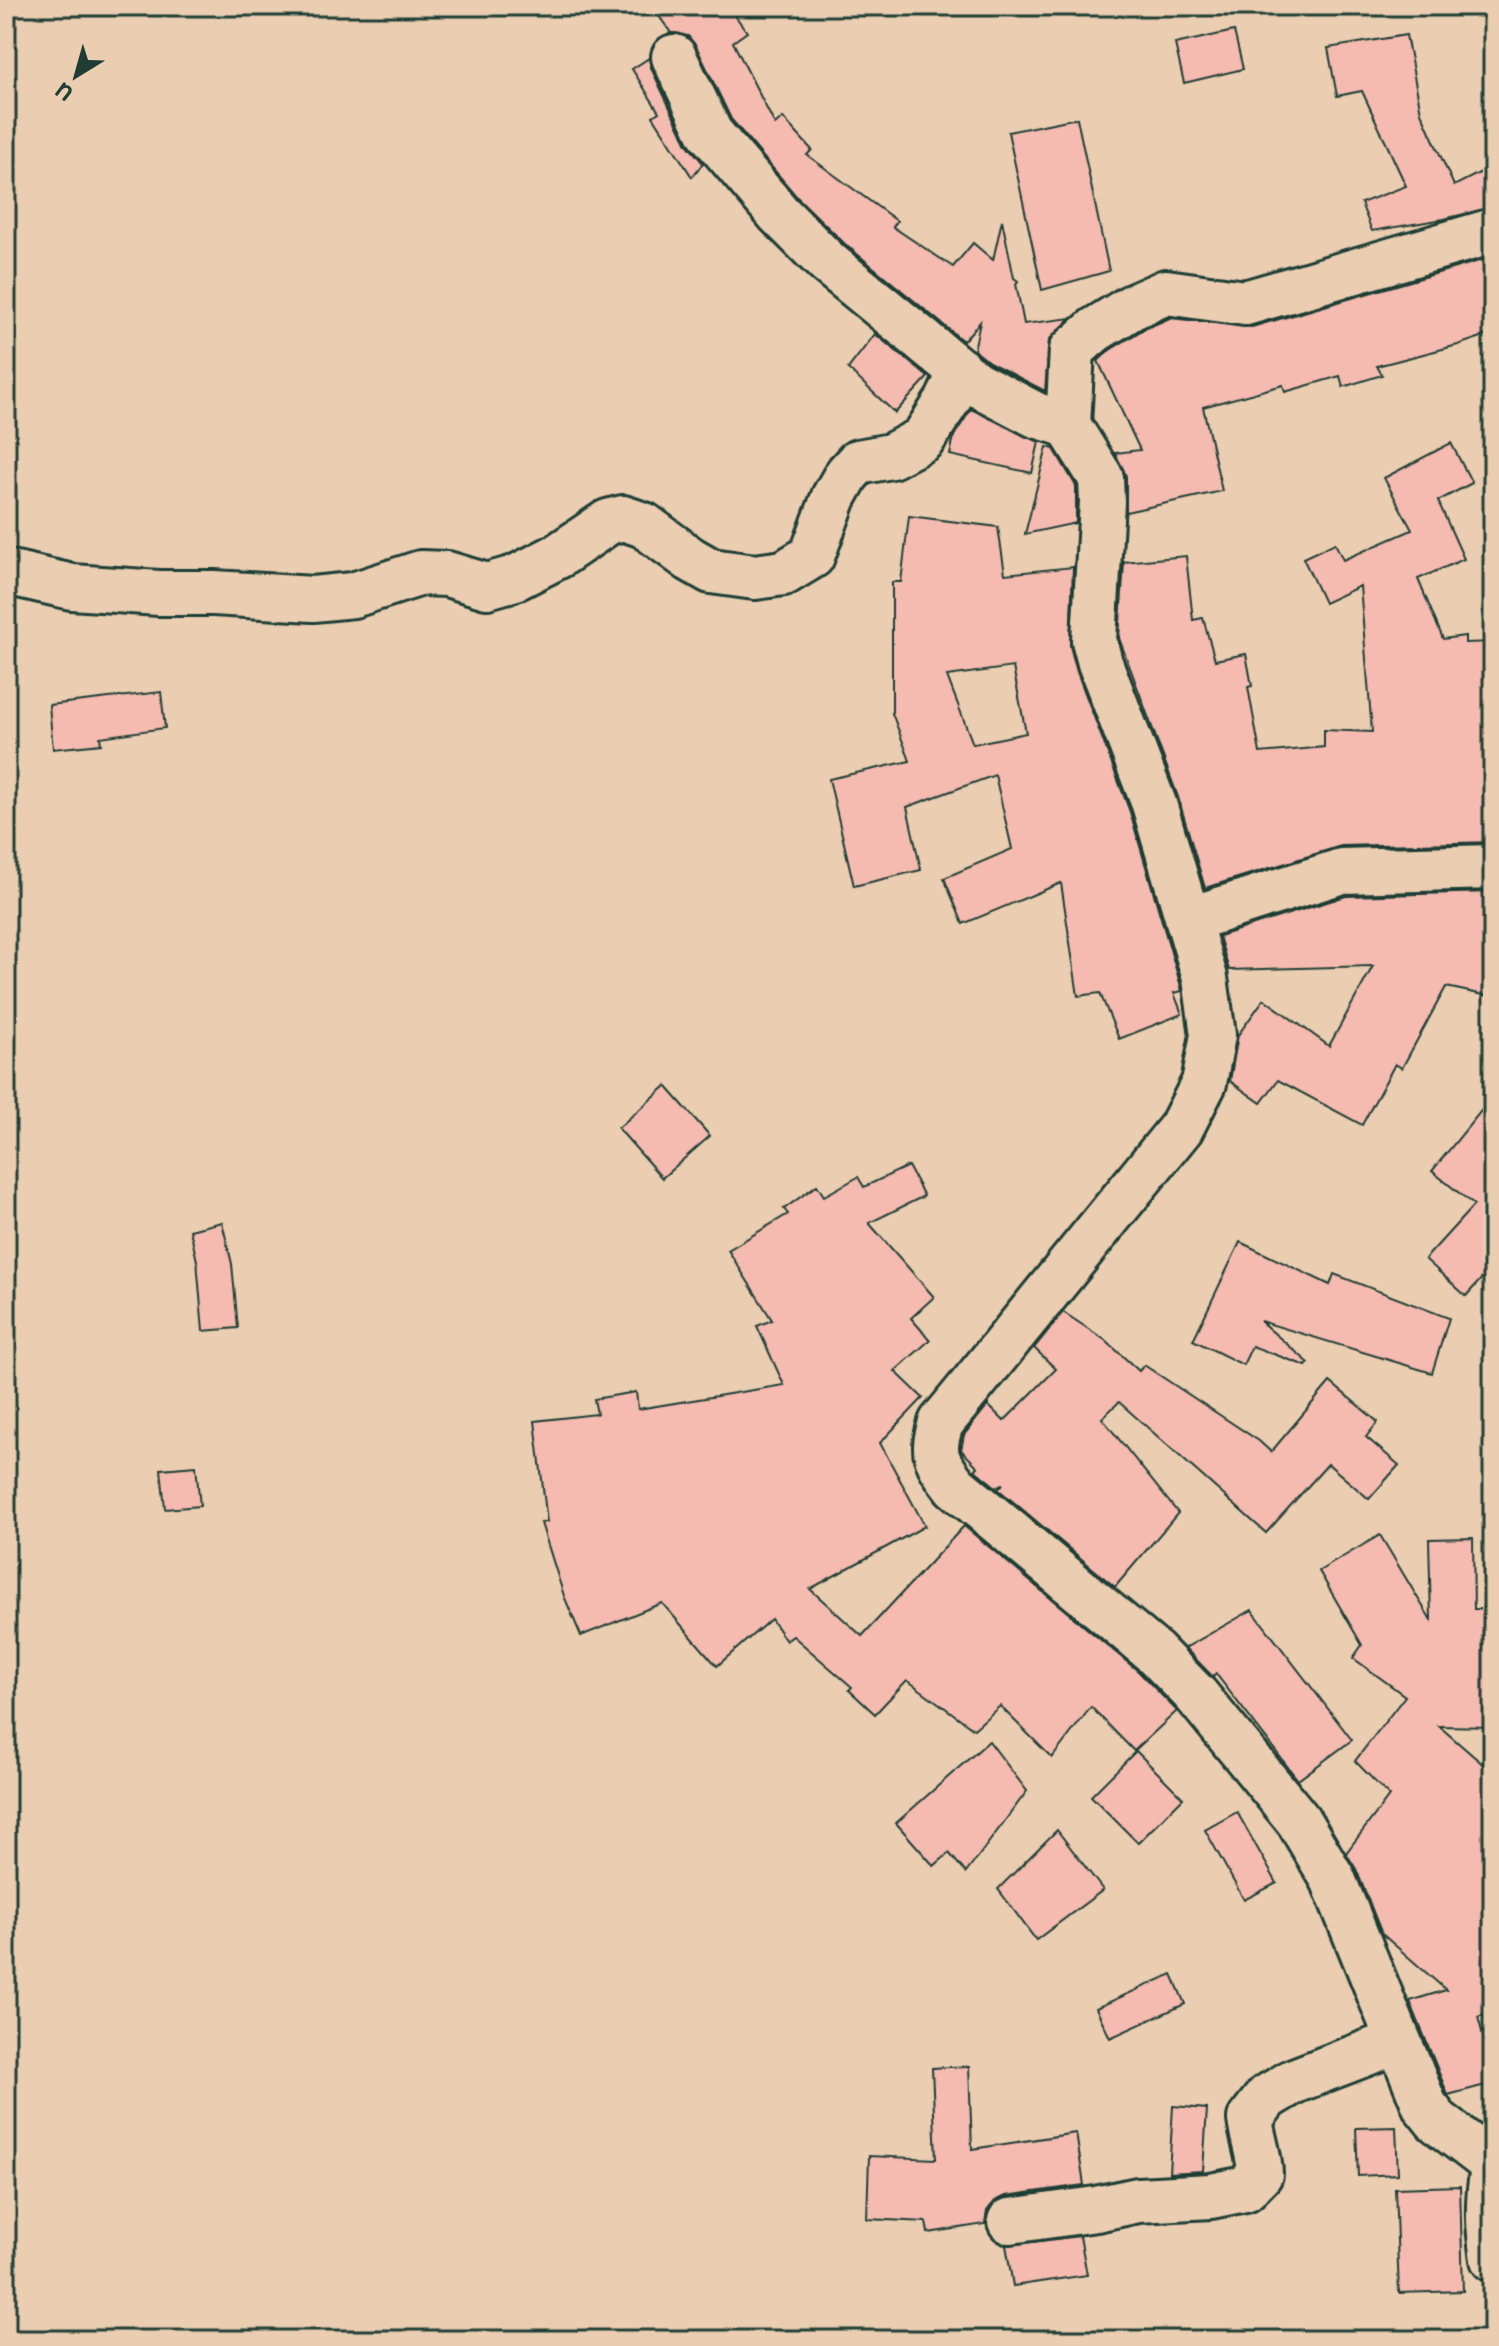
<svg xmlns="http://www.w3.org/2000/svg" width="1499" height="2346" font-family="Mali,sans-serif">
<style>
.building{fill:#f5bab0;stroke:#1f3d34;stroke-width:2;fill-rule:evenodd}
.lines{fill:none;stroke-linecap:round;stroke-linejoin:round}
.minor-casing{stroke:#1f3d34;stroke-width:50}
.minor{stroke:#ebceb2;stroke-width:44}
</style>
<rect width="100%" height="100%" fill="#ebceb2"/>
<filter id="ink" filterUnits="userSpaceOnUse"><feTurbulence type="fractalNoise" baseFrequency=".0125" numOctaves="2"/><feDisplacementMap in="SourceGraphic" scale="16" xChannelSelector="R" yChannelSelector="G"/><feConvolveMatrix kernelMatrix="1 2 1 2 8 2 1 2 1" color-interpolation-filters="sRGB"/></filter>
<g filter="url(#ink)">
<g class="building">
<polygon points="652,6 728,6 747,32 733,42 775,125 783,118 812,150 807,155 897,221 893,227 953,267 973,243 993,260 1002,220 1014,278 1018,281 1016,284 1024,324 1071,318 1049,340 1045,391 989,362 974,350 980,322 963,341 845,244 797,197 731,119 696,46 688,36 671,33"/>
<polygon points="1234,31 1243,69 1184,83 1175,44"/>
<polygon points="1406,35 1421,112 1454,186 1493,166 1493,207 1444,219 1372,231 1361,203 1406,186 1362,91 1337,96 1328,48"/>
<polygon points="649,58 651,68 687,144 703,163 692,177 653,116 659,112 632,69"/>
<polygon points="1077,118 1109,271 1042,290 1008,132"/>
<polygon points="1493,257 1493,333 1458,345 1377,366 1382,375 1343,387 1340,376 1285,392 1283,385 1203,407 1222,491 1126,512 1126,476 1115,453 1140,450 1098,361 1110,350 1144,329 1170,318 1252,327"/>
<polygon points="875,334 928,377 895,413 848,369"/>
<polygon points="971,409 1039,442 1032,473 950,455 954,436"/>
<polygon points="1451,443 1472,483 1438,501 1464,559 1418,579 1443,639 1465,636 1465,643 1493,642 1493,842 1341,846 1205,888 1178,797 1119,638 1124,562 1186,556 1193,620 1203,618 1215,660 1246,654 1252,686 1248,687 1260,753 1324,747 1324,730 1372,732 1360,586 1324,603 1303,558 1335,543 1343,560 1412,530 1384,478"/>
<polygon points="1047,447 1054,449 1076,486 1076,523 1025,534"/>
<path d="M909 516 998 527 1005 574 1073 567 1070 646 1077 672 1130 812 1180 983 1182 991 1174 993 1182 1014 1119 1039 1100 993 1078 996 1061 883 963 924 944 878 1012 849 995 775 907 807 921 870 854 886 829 779 910 761 892 713V582H901ZM1013 667 1026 733 973 744 947 676Z"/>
<polygon points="161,692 165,728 100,737 101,744 53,749 49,705"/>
<polygon points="1493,892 1493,997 1446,987 1402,1068 1395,1064 1362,1125 1278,1080 1261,1103 1230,1081 1238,1035 1264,999 1329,1046 1373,966 1229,970 1219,936 1346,896"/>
<polygon points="666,1086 710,1136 662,1178 618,1128"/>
<polygon points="1493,1096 1493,1266 1466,1296 1425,1259 1474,1205 1432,1171"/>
<polygon points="908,1166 924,1196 869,1223 934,1297 911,1318 930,1340 895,1371 923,1398 880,1443 925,1526 810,1589 862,1636 964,1526 1138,1671 1177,1711 1134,1751 1091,1707 1052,1758 1000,1706 974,1729 907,1680 875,1714 849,1690 852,1687 793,1636 786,1641 771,1619 717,1666 662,1603 581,1636 564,1596 541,1523 547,1522 535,1421 597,1414 594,1399 636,1392 638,1409 784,1385 757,1326 772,1320 728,1250 788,1214 784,1209 817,1185 824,1196 858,1177 864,1187"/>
<polygon points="222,1222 232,1264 238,1328 203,1331 197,1261 190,1230"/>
<polygon points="1240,1242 1330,1285 1334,1274 1449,1318 1432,1373 1260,1321 1309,1363 1306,1366 1252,1346 1243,1365 1193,1340"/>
<polygon points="1063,1312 1105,1340 1139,1371 1144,1365 1259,1441 1271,1452 1330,1382 1378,1422 1366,1437 1399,1465 1369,1499 1328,1464 1266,1533 1119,1402 1102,1418 1178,1513 1115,1587 998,1489 1003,1484 996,1487 975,1470 978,1467 961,1450 964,1435 988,1405 1004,1421 1056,1369 1034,1348"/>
<polygon points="196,1466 200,1506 165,1509 161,1469"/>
<polygon points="1380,1535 1431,1620 1429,1539 1473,1538 1474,1609 1493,1609 1493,1727 1439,1726 1493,1773 1493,2012 1478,2017 1493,2072 1493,2083 1448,2095 1410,2001 1446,1990 1382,1934 1356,1869 1346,1853 1389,1796 1355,1761 1405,1696 1353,1658 1362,1645 1319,1571"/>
<polygon points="1252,1610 1352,1740 1298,1780 1216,1674 1213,1677 1185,1648"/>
<polygon points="989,1741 1027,1791 966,1873 949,1853 934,1866 896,1823"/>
<polygon points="1136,1751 1183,1798 1138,1843 1091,1796"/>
<polygon points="1237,1812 1277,1883 1244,1900 1205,1830"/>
<polygon points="1057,1830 1103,1890 1036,1940 998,1889"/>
<polygon points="1172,1974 1185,2004 1110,2038 1096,2008"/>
<polygon points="969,2066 972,2149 1076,2133 1084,2185 1006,2196 995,2201 987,2211 985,2224 928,2233 926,2222 867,2219 869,2156 936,2159 932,2068"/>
<polygon points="1173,2106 1207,2109 1203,2171 1169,2173"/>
<polygon points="1396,2127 1398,2174 1358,2176 1356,2128"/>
<polygon points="1460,2186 1463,2291 1399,2293 1395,2188"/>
<polygon points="1080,2236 1087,2275 1013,2286 1006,2245"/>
</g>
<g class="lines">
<g class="minor-casing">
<g id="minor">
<path d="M674 57 710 133 779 214 828 263 975 383 1036 415 1068 425 1101 478 1102 502 1094 640 1100 663 1154 804 1205 978 1213 1035 1204 1083 1181 1128 941 1423C931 1454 936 1461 955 1486L1155 1653 1196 1695 1298 1820 1333 1879 1425 2106 1437 2121 1493 2164"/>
<polyline points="1068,425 1072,350 1095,330 1132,307 1166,292 1245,303 1493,231"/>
<polyline points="6,572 72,587 159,593 214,593 313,599 353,595 421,573 447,574 487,586 515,578 558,556 608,522 623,518 644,525 690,559 711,571 755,577 784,573 812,556 834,497 847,474 858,462 891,456 923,439 948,400 961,371"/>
<polyline points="1188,920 1342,871 1493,867"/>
<path d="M1493 2169C1487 2200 1488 2227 1493 2259"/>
<path d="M1010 2221 1096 2209 1138 2200 1211 2196 1245 2189 1260 2174C1260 2157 1252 2137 1250 2119L1267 2097 1294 2081 1398 2041"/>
</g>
</g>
<use href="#minor" class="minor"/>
</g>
</g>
<rect width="1499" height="2346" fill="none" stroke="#ebceb2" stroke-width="32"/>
<rect x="16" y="16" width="1467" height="2314" fill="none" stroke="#1f3d34" stroke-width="3" filter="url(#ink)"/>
<g transform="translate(76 76) rotate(217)" stroke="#ebceb2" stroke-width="6" paint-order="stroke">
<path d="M0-6L14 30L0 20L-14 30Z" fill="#1f3d34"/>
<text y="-12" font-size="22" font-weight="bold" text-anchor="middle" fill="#1f3d34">U</text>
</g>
</svg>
